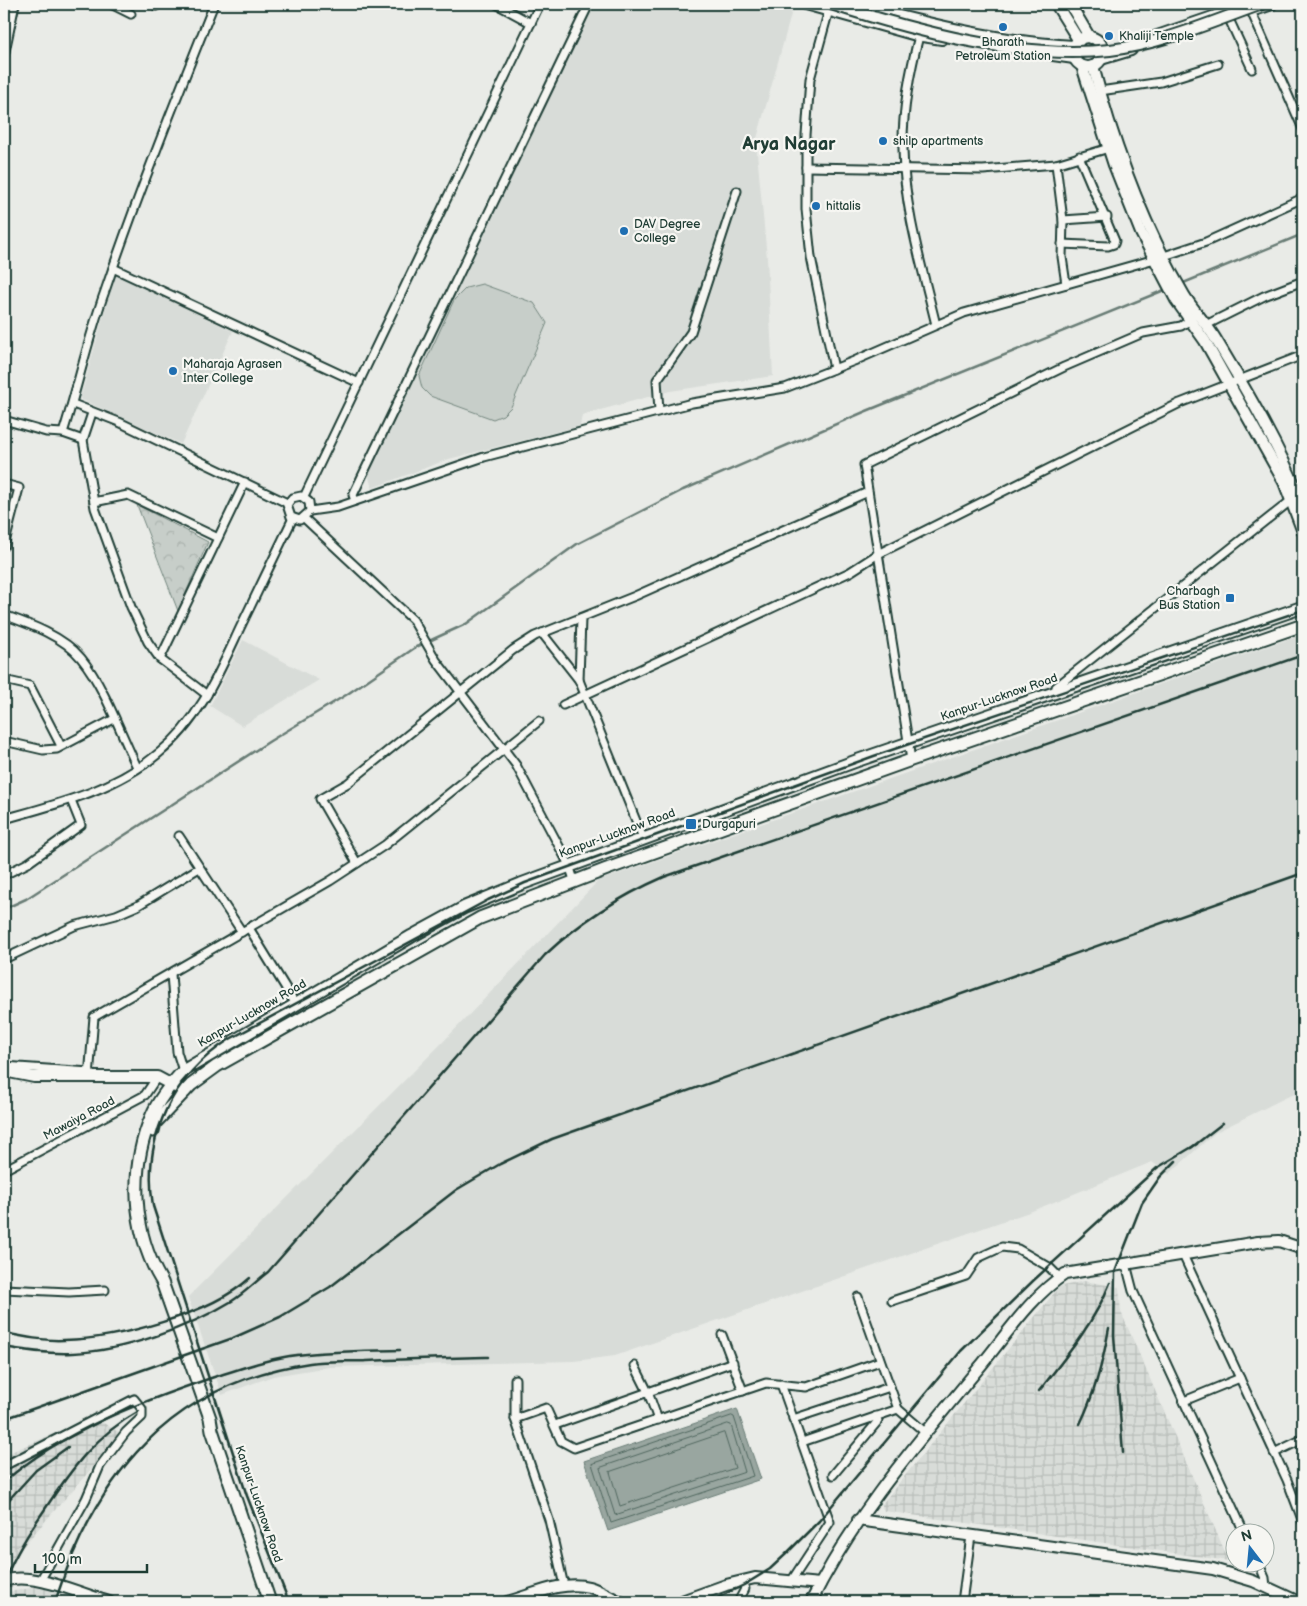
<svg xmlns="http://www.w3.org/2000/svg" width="1307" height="1606" font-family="'Balsamiq Sans',sans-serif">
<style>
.built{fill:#d8dcd8}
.industrial{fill:url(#industrial-grid)}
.green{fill:#c7cec9;stroke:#73867e}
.forest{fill:url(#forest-crowns);stroke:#73867e}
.water{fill:#99a6a0;stroke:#687c75}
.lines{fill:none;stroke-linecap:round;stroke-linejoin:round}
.shore{stroke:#50675f;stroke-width:1}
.stream{stroke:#687c75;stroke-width:2.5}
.street-casing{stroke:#1f3d34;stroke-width:11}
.secondary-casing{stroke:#1f3d34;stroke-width:14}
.primary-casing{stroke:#1f3d34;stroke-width:15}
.street{stroke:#f6f6f2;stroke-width:7}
.secondary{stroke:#f6f6f2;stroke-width:10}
.primary{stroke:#f6f6f2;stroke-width:11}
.rail{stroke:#1f3d34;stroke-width:2.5}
.secondary-bridge-casing{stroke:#1f3d34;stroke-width:14;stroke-linecap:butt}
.secondary-bridge{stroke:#f6f6f2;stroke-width:10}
.poi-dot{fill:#1f6fb2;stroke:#f6f6f2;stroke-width:2}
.labels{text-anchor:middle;stroke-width:4.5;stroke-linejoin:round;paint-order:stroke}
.poi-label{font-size:12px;fill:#1f3d34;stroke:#f6f6f2;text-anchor:start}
.street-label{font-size:12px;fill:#1f3d34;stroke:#f6f6f2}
.district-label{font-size:18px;font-weight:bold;fill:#1f3d34;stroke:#f6f6f2}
</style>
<defs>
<pattern id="industrial-grid" width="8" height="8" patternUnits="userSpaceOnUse" patternTransform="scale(1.25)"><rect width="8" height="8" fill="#d8dcd8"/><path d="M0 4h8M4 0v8" fill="none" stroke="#b9beba"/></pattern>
<pattern id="forest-crowns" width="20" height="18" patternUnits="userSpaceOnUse" patternTransform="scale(1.25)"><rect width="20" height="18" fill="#c7cec9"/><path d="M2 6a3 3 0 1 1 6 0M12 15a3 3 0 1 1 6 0" fill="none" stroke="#aab2ad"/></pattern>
</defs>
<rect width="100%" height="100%" fill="#e9ebe7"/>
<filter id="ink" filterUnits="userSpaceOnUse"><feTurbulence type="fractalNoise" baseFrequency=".02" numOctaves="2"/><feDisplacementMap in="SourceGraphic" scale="10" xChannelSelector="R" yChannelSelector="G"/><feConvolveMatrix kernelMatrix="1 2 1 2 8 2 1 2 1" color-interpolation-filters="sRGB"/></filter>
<g filter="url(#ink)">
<g class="built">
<polygon points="593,4 772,4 792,11 756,142 767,258 773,376 670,391 582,415 580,426 449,459 372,488 368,474"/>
<polygon points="115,274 233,331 181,444 80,399"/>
<polygon points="1303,634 1303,1091 1287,1097 1216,1132 1169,1174 1152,1162 1032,1211 615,1356 574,1361 329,1367 273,1376 222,1395 188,1297 440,1045 598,881"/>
<polygon points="243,640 319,680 242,726 210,706"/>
</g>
<g class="industrial">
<polygon points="1084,1281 1119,1287 1121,1312 1229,1561 884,1511 881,1505 1059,1287"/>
<polygon points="93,1417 122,1434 4,1568 4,1455"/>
<polygon points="41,1586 63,1597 62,1602 4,1602 4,1593"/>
</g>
<polygon class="green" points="482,284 534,303 547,323 511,407 503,415 493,419 430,396 422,388 419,376 454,300 466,288"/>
<polygon class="forest" points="137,505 208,542 178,611"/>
<polygon class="water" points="737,1409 761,1479 608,1531 584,1461"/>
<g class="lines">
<g class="shore">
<polygon points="732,1416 734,1417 753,1476 611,1523 592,1464"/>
<polygon points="728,1424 731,1425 745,1472 615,1515 600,1468"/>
<polygon points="724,1433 735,1468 620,1506 610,1472"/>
</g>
<g class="stream">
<polyline points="1181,284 1303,234"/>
<polyline points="4,909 26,899 270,741 346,695 416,647 466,624 577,544 683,490 864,412 1167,289"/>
</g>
<g class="street-casing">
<g id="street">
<polyline points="111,4 131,14"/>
<polyline points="496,4 531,23"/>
<polyline points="156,6 157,4"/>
<polyline points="829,10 810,79 806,135 806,209 811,257 834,369"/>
<polyline points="1251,11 1303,129"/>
<polyline points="1229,19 1252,69"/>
<path d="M920 32C910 70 902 109 903 149 904 208 922 267 936 325"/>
<polyline points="4,56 15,4"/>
<polyline points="1100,91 1161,82 1218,64"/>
<polyline points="1056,164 1063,220 1062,257 1066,284"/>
<polyline points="806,167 983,170 1056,164 1109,148"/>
<polyline points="1063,220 1107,217"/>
<polyline points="1062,244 1108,246 1114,244 1115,241 1079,156"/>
<polyline points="1164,256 1206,242 1303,198"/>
<polyline points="113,268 359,383"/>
<polyline points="1206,325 1264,296 1303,281"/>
<polyline points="73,404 119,422 287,503"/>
<polyline points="659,411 657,380 691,332 737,191"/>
<polyline points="92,413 83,440 95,508 131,607 148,642 160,659 207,695"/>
<polyline points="4,420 46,432 63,433 83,440"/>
<path d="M63 433C78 386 88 338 105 291 138 194 176 99 214 4"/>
<polyline points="4,484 19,488 4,546"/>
<polyline points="304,497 540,4"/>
<polyline points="355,501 353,495 589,4"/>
<polyline points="94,502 128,495 218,538"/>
<polyline points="310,511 309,502 301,496 292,498 287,505 291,517 300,520 310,511 338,507 484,457 692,403 785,388 854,361 964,313 1155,259"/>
<polyline points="304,518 413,620 436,660 516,765 569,865 575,883"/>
<path d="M4 615C29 624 63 636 81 658 104 686 121 734 137 767"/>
<polyline points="542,633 579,680 643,838"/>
<polyline points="160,659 245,482"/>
<polyline points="4,680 30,686 61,746"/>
<polyline points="579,680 581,618"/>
<polyline points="1056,691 1056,687 1303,491"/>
<polyline points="563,705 850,572 878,554 1180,403 1303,355"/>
<polyline points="4,741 43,750 57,749 114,719"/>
<polyline points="911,760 864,465 1064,367 1143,333 1181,326 1189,321"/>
<path d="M4 819C58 804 115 790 159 753 199 721 219 673 240 628 258 591 275 555 293 518"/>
<polyline points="179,836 242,932"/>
<polyline points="357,863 320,799 348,783 513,650 535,636 635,596 868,492"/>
<polyline points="4,875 28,863 81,825 71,800"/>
<polyline points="249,928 295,1003"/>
<polyline points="4,959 74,926 116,915 137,906 199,868"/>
<polyline points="171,974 177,1052 183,1071"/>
<polyline points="4,1066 90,1072"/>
<polyline points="89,1077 94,1017 330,881 385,845 539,721"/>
<polyline points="4,1170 145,1095 157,1077"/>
<polyline points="1183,1255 1287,1480 1303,1522"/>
<polyline points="1126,1264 1133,1291 1245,1534"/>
<polyline points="4,1289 69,1292 105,1290"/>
<polyline points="858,1297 898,1409 926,1433"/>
<polyline points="892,1301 966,1276 978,1258 1002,1247 1018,1249 1049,1267 1060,1278"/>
<polyline points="722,1335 743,1391"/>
<polyline points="635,1366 648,1392 658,1420"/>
<polyline points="515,1379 515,1419 549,1520 564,1586"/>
<polyline points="781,1384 830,1522 792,1580"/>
<polyline points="1184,1401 1240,1378"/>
<polyline points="515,1419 546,1408 561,1441 574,1448 766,1383 806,1387 880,1361"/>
<polyline points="793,1419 890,1387"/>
<polyline points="555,1425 733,1362"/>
<polyline points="802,1442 898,1409"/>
<polyline points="1274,1453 1303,1439"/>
<polyline points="4,1466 134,1399 142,1409 142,1417 126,1432 100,1466 86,1499 40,1581"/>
<polyline points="833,1475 878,1421 876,1416"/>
<polyline points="1259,1564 1265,1578 1266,1587"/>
<polyline points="738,1602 745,1589 742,1581"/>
<polyline points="962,1602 971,1536"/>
</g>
</g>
<g class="secondary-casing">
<g id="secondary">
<polyline points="805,4 916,35 942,39"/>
<path d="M852 4C925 23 999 42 1074 46"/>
<polyline points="1056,4 1079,41"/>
<polyline points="1070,4 1090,38"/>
<polyline points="1254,10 1272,4"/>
<polyline points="1157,36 1230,11"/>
<circle cx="1088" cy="52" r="15"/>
<polyline points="1053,55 1074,58"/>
<polyline points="1101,59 1131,50"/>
<polyline points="1082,66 1114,165 1141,233 1176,300 1205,341 1284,482 1303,532"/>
<path d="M1093 66C1114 146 1142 223 1184 295 1193 310 1206 323 1215 338 1247 391 1280 448 1303 505"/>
<polyline points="4,1071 34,1077 157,1077 185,1092"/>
<polyline points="858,1520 1213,1569 1253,1581 1299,1602"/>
<path d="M4 1581C32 1571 81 1594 109 1602"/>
<path d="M507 1602C533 1595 562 1580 589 1587 600 1590 611 1598 621 1602"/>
<polyline points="679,1602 726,1585 755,1578 820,1584"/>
<path d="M811 1602C854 1515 917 1443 978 1369 1005 1337 1030 1297 1065 1274L1258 1242 1279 1241 1303 1249"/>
</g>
</g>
<g class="primary-casing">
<g id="primary">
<polyline points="153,1131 155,1123 191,1085 217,1066 480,918 607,869 911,760 1303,625"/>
<path d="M270 1602 212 1430 210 1418 162 1282C132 1232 129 1168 152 1115 159 1098 171 1084 183 1071L412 936 465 907 521 884 856 761 1303 607"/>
</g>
</g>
<use href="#street" class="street"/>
<use href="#secondary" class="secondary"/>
<use href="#primary" class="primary"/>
<g class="rail">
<polyline points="1191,1148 1223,1123"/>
<path d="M4 1333C24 1337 44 1341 64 1340 117 1339 211 1314 250 1278"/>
<path d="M4 1347C26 1351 50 1354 73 1353 124 1351 188 1328 232 1301 245 1293 256 1281 268 1272L545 955C581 921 618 897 664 877L1303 655"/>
<path d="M1039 1391C1066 1357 1094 1323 1110 1283"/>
<polyline points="4,1419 233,1338 280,1317 330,1287 456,1190 500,1164 552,1139 1303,873"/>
<path d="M1080 1424C1095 1393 1103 1362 1109 1328"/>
<polyline points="1123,1453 1114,1335 1115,1272 1142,1203 1160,1177 1176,1161"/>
<path d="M4 1482C63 1430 143 1401 217 1376 243 1368 270 1358 297 1355 331 1351 366 1351 400 1350"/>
<polyline points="4,1505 36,1470 68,1447"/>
<path d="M4 1582C14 1556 29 1532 45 1509 72 1468 96 1435 139 1411"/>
<path d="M55 1602C96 1475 172 1383 310 1363 329 1360 348 1362 367 1361 407 1359 448 1358 488 1357"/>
<path d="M289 1602 247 1496 153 1206C142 1138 172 1076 230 1039L488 900 525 883 874 756 1303 610"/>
<polyline points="709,1602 744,1585 770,1569 785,1555 819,1521 961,1351 1034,1280 1157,1168 1197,1144"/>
</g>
<g class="secondary-bridge-casing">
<path id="secondary-bridge" d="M831 4C915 31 1022 60 1110 50 1162 44 1214 21 1262 4"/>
</g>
<use href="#secondary-bridge" class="secondary-bridge"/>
</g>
</g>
<g class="poi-dot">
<circle cx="1003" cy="27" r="5"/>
<circle cx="1109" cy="36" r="5"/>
<circle cx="883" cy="141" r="5"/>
<circle cx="816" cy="206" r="5"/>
<circle cx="624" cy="231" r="5"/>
<circle cx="173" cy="371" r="5"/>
<rect x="1225" y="593" width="10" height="10" rx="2.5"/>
<rect x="685" y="818" width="12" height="12" rx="2.5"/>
</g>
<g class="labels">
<g class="poi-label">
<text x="1119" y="40">Khaliji Temple</text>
<text x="1003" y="46" text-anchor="middle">Bharath<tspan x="1003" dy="14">Petroleum Station</tspan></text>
<text x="893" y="145">shilp apartments</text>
<text x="826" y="210">hittalis</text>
<text x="634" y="228">DAV Degree<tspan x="634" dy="14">College</tspan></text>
<text x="183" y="368">Maharaja Agrasen<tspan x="183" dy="14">Inter College</tspan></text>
<text x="1220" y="595" text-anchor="end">Charbagh<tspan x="1220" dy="14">Bus Station</tspan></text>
<text x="702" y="828">Durgapuri</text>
</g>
<g class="street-label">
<text transform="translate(999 697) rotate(-19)" y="4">Kanpur-Lucknow Road</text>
<text transform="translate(617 833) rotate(-20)" y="4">Kanpur-Lucknow Road</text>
<text transform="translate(252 1013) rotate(-30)" y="4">Kanpur-Lucknow Road</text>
<text transform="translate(79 1118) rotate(-28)" y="4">Mawaiya Road</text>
<text transform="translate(259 1504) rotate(71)" y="4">Kanpur-Lucknow Road</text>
</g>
<g class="district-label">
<text x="789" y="150">Arya Nagar</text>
</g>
</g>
<rect width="1307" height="1606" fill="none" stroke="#f6f6f2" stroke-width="20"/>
<rect x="10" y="10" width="1287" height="1586" fill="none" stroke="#1f3d34" stroke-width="2" filter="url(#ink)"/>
<g transform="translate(1250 1548) rotate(344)"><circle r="24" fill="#f6f6f2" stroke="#a0aca6"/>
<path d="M0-4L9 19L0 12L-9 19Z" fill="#1f6fb2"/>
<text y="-8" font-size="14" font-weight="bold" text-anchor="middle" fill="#1f3d34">N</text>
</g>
<path d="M35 1564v8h112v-8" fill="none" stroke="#1f3d34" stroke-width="2.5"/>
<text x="42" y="1564" font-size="15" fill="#1f3d34" stroke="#f6f6f2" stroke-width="4" paint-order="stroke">100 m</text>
</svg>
